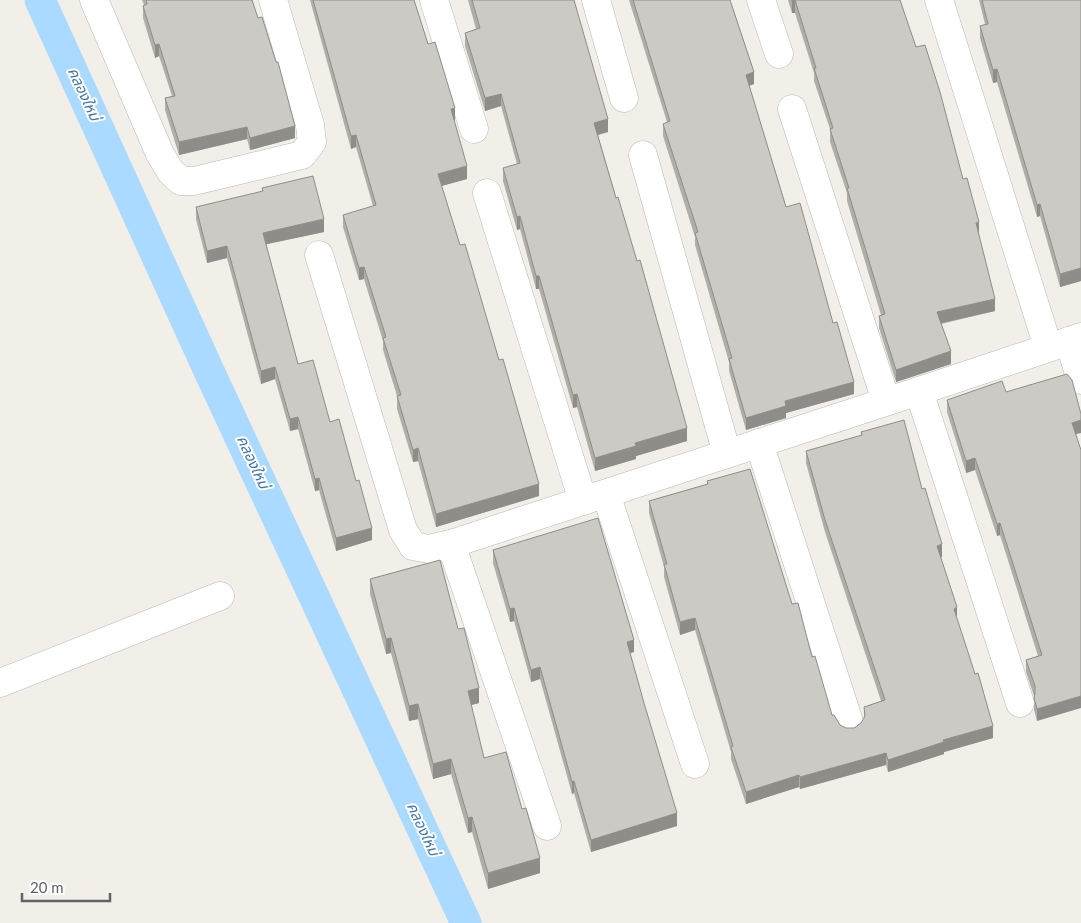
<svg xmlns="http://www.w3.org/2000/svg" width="1081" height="923" font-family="Lato,'Noto Sans Thai',sans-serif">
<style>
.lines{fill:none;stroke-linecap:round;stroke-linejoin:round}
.canal{stroke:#aadaff;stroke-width:31}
.minor-casing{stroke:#b5b8bc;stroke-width:29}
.minor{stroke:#fff;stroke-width:28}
.wall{fill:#afaea9}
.shaded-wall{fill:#8f8d8a}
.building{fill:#cccac5;stroke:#8f8d8a}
.labels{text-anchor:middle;stroke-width:4;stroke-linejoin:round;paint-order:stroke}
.water-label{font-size:15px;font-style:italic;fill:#4174aa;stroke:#fff}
</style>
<rect width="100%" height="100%" fill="#f1efe8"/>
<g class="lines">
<polyline class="canal" points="40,0 209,371 466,923"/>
<g class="minor-casing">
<g id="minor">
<polyline points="94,0 160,154 171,172 181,181 194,181 302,155 312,142 310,125 273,0"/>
<polyline points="434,0 474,129"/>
<polyline points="596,0 624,98"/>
<polyline points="761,0 779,54"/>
<polyline points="939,0 1048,347"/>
<polyline points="792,109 886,401"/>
<polyline points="643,155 727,454"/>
<polyline points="487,193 583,501"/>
<polyline points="319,255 403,530 413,546 429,549 451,544 919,391 1081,337"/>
<polyline points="1069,341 1081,380"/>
<polyline points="919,391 1020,703"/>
<polyline points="759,443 850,725"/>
<polyline points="606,494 695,764"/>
<polyline points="451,544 547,826"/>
<polyline points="0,683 220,596"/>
</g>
</g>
<use href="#minor" class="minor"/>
</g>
<g class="wall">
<polygon points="142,0 252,0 295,138 250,150 247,139 179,155 165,110 165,98 172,96 159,56 155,58 143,18 143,6 144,5"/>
<polygon points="310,0 414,0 428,44 455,120 454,120 467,179 441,186 539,496 436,527 418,461 413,462 397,409 397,396 383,350 383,341 364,279 359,280 343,227 343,215 373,206 356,147 351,149"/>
<polygon points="468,0 574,0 608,132 598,135 687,441 636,456 636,459 595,471 577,407 573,408 539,289 536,289 520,229 517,230 503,181 503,168 517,164 501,106 485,111 465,46 465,33 476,29"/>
<polygon points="629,0 730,0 754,84 749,86 786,207 833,323 854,394 786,413 786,418 746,430 729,371 729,362 695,245 695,237 663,136 663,124 667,122"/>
<polygon points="788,0 900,0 916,47 963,179 979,235 995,311 941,324 951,364 896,382 879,328 879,316 881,315 847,201 847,193 830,142 830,129 814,81 814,73 795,13 792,13"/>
<polygon points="979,0 1081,0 1081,281 1060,287 1040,216 1037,217 997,82 993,83 980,38 980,26 985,24"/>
<polygon points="262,188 324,232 266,244 298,364 330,422 372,540 336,551 319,490 315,491 298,429 290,431 275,379 261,384 227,258 207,263 196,219 196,207 262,192"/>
<polygon points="1006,392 1076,434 1037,721 1034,710 1034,696 1026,672 1026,660 1038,656 1000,535 997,536 975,470 966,473 947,412 947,400"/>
<polygon points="861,432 922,489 942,557 941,557 957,619 993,738 944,752 944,754 888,772 886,765 800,789 799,787 746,804 731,759 731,752 695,630 680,635 664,577 664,567 649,513 649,501 707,484 707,481 792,604 812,657 832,715 840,725 846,728 854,728 861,723 864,718 864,707 881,701 825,532 806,463 806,451 861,436"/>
<polygon points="493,550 634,652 630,653 677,826 591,852 574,793 572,794 540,679 531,682 514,621 510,622 493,563"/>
<polygon points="370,579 458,629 479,703 471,705 484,758 540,873 488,889 472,832 468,833 451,774 433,779 418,719 409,721 391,653 386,654 370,594"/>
</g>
<g class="shaded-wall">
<polygon points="795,0 795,13 792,13 792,1"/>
<polygon points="159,44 159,56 155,58 155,45"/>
<polygon points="997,69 997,82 993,83 993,70"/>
<polygon points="754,72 754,84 746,87 746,75"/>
<polygon points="501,94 501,106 485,111 485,98"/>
<polygon points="455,108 455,120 451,121 451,109"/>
<polygon points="608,119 608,132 594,136 594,123"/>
<polygon points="295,126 295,138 250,150 250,138"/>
<polygon points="247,127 247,139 179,155 179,142"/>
<polygon points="356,135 356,147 351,149 351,136"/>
<polygon points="467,166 467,179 438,187 438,174"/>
<polygon points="1040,204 1040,216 1037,217 1037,205"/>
<polygon points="520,216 520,229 517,230 517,217"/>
<polygon points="324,219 324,232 263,245 263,233"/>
<polygon points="979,222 979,235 976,223"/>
<polygon points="227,246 227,258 207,263 207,251"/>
<polygon points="364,267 364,279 359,280 359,268"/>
<polygon points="1081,268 1081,281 1060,287 1060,274"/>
<rect x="536" y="276" width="3" height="13"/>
<polygon points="995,299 995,311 937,324 937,312"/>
<polygon points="951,351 951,364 896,382 896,370"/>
<polygon points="275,367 275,379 261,384 261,371"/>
<polygon points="854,382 854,394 786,413 786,418 746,430 746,418 785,401"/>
<polygon points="577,394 577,407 573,408 573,395"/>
<polygon points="298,417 298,429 290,431 290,419"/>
<polygon points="1081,420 1081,433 1072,435 1072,423"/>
<polygon points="687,428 687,441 636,456 636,459 595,471 595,458 635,443"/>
<polygon points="418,448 418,461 413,462 413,450"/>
<polygon points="975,458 975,470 966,473 966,461"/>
<polygon points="319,478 319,490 315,491 315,479"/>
<polygon points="539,484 539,496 436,527 436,514"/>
<polygon points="1000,523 1000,535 997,536 997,524"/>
<polygon points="372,528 372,540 336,551 336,538"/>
<polygon points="942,544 942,557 937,558 937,546"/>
<polygon points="957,607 957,620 954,609"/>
<polygon points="514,608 514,621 510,622 510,609"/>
<polygon points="695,618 695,630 680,635 680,622"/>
<polygon points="391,638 391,653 386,654 386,639"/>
<polygon points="634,640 634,652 627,654 627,642"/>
<polygon points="540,667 540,679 531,682 531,670"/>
<polygon points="479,688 479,703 468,706 468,691"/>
<polygon points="1081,696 1081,708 1037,721 1037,709"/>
<polygon points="418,704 418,719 409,721 409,706"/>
<polygon points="993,726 993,738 944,752 944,754 888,772 888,760 943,740"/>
<polygon points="886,753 886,765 800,789 800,777"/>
<polygon points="451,759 451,774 433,779 433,764"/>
<polygon points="799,775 799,787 746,804 746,792"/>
<polygon points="574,781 574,793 572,794 572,782"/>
<polygon points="677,813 677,826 591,852 591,840"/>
<polygon points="472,817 472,832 468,833 468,818"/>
<polygon points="540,858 540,873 488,889 488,873"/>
</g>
<g class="building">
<polygon points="146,0 252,0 258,18 262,17 276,62 278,62 295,126 250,138 247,127 179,142 165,98 175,96 159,44 155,45 143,6 147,4"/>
<polygon points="313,0 414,0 428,44 435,42 455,108 451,109 467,166 438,174 460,245 465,244 499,360 503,359 539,484 436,514 418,448 413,450 397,396 401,395 383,338 386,337 364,267 359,268 343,215 376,205 356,135 351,136"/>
<polygon points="472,0 574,0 608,119 594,123 616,198 618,197 637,261 640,260 687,428 635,443 636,446 595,458 577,394 573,395 539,276 536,276 520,216 517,217 503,168 520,163 501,94 485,98 465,33 480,28"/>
<polygon points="633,0 730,0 754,72 746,75 786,207 800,203 833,323 837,322 854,382 785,401 786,406 746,418 729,359 732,358 695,233 698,232 663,124 670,121"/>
<polygon points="792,0 900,0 916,47 925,45 940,92 963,179 967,178 979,222 976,223 995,299 937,312 951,351 896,370 879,316 885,314 847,188 849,188 830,129 833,128 814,68 816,68 795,0 792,1"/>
<polygon points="982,0 1081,0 1081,268 1060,274 1040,204 1037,205 997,69 993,70 980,26 988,24"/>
<polygon points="313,176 324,219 263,233 298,364 313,360 330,422 339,419 356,481 359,480 372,528 336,538 319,478 315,479 298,417 290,419 275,367 261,371 227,246 207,251 196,207 263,191 262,188"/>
<polygon points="1067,374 1072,380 1081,414 1081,420 1072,423 1081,450 1081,696 1037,709 1034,698 1035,693 1035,686 1026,660 1042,655 1000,523 997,524 975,458 966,461 947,400 1002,381 1006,392"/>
<polygon points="904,420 922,489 925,488 942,544 937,546 957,607 954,609 975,674 978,673 993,726 943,740 944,742 888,760 886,753 800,777 799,775 746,792 731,747 733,746 695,618 680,622 664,564 667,564 649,501 708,484 707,481 750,469 792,604 798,603 812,657 815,656 832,715 834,715 840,725 846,728 854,728 861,723 865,716 864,707 885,700 825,520 806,451 862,435 861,432"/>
<polygon points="598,518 634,640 627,642 644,703 677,813 591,840 574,781 572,782 540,667 531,670 514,608 510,609 493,550"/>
<polygon points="440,560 458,629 464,628 479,688 468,691 484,758 506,752 522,809 526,808 540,858 488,873 472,817 468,818 451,759 433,764 418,704 409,706 391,638 386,639 370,579"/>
</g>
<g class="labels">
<g class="water-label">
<text transform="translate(84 94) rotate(65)" y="5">คลองใหม่</text>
<text transform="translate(253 462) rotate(65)" y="5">คลองใหม่</text>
<text transform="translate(423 829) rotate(65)" y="5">คลองใหม่</text>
</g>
</g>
<path d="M22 893v8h88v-8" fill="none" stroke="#5f6368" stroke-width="2.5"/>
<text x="30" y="893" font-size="15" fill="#5f6368" stroke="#ffffff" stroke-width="4" paint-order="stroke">20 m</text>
</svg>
